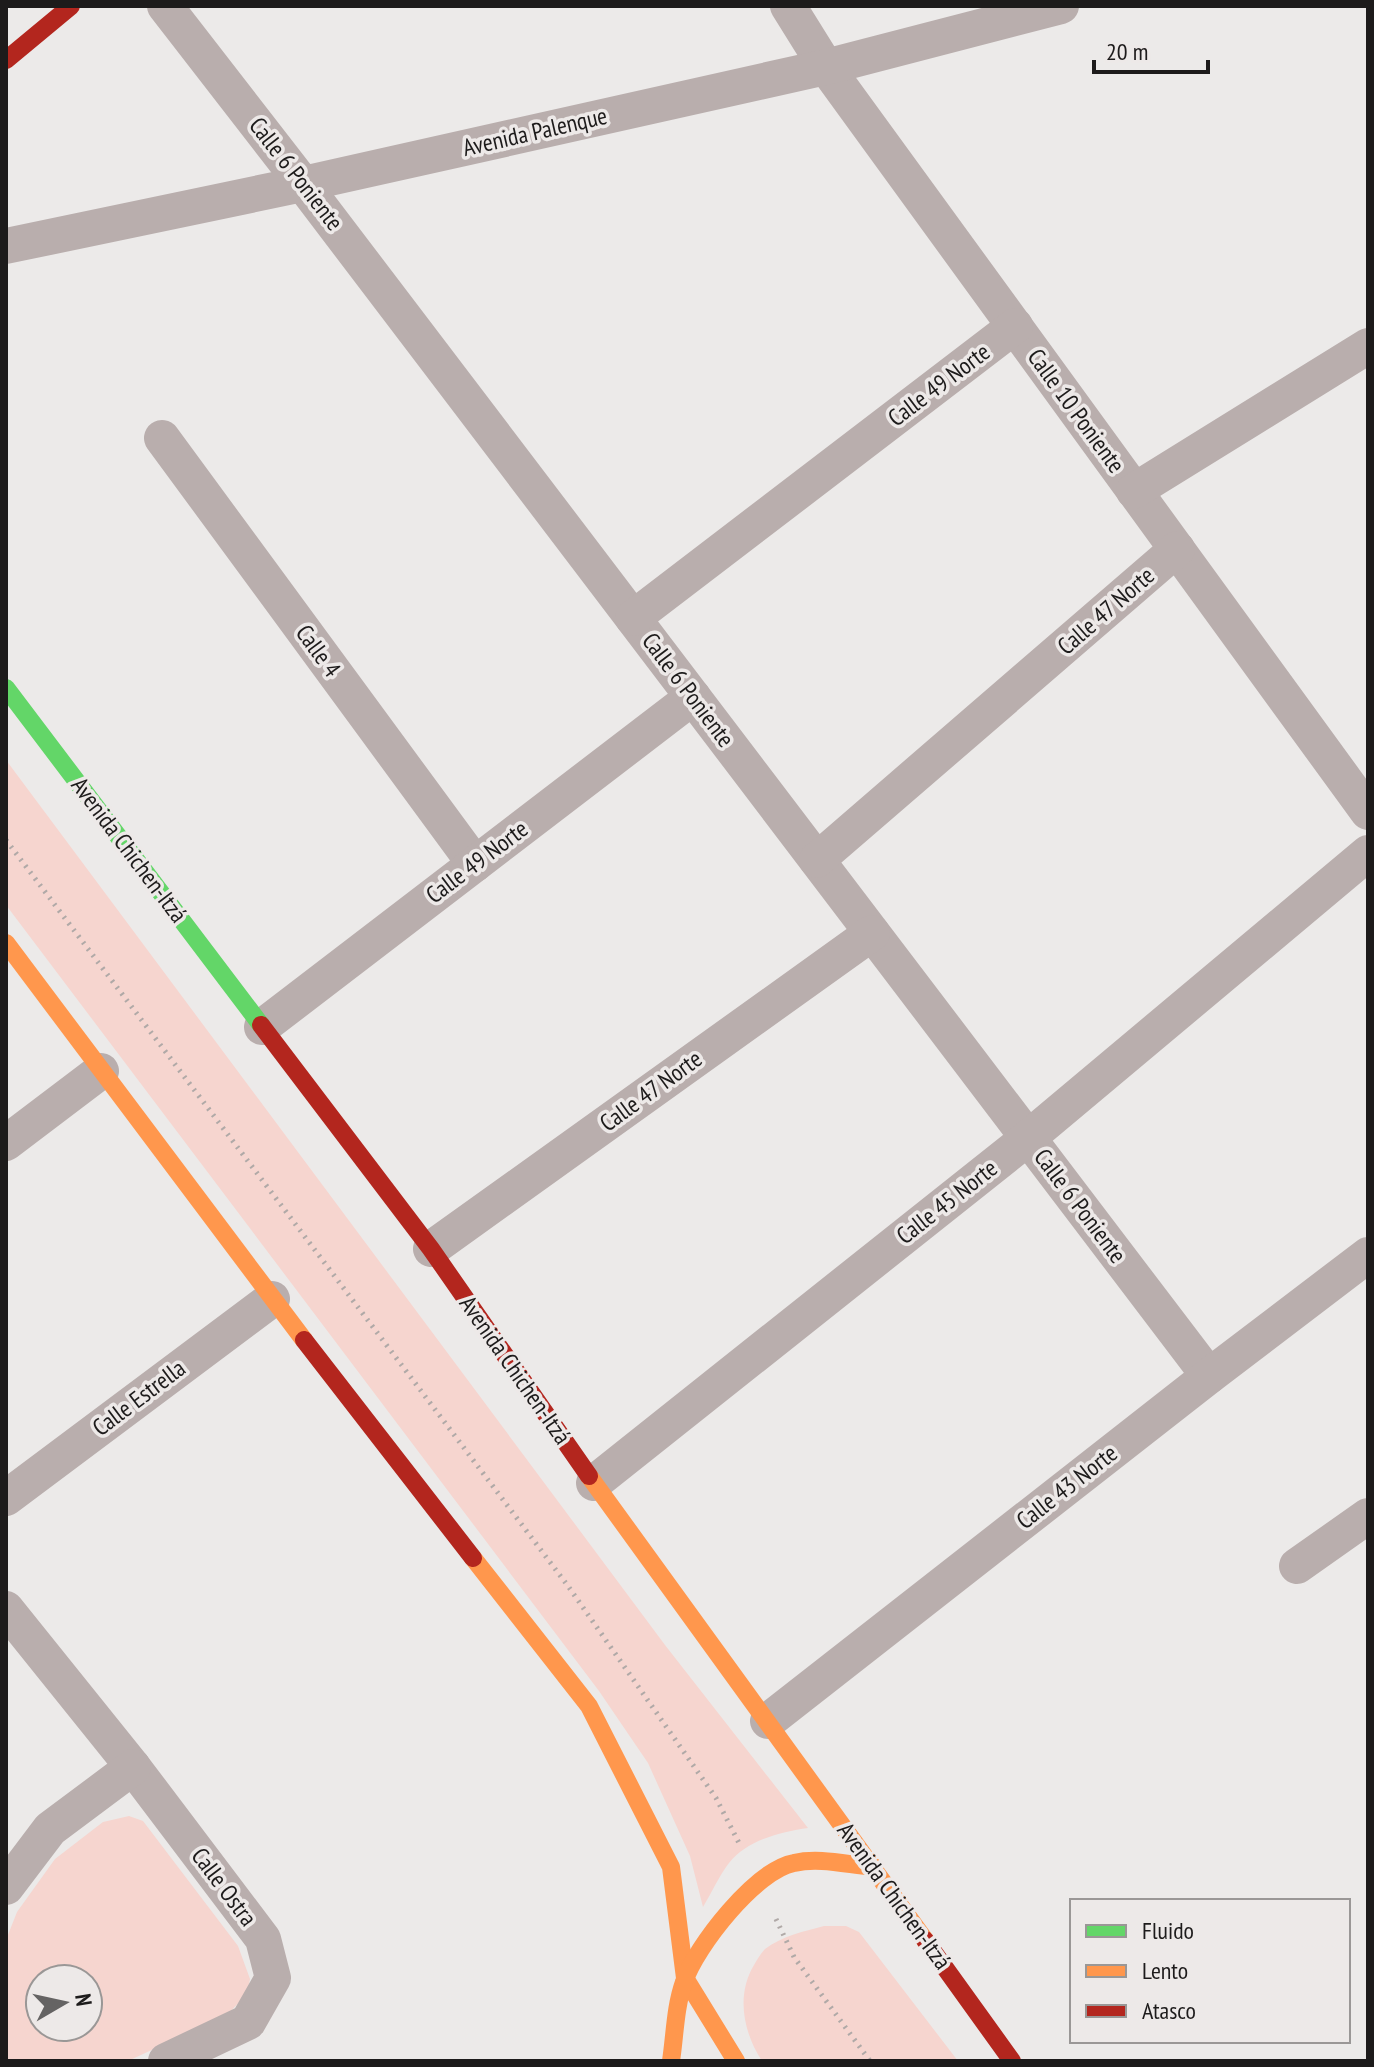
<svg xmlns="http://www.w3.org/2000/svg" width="1374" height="2067" font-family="'PT Sans Narrow',sans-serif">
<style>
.green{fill:#f6d5cf;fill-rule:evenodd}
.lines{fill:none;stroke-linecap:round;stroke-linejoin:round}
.path{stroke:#b0a9a7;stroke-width:5;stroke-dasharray:2 6;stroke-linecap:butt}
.street{stroke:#b9aead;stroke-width:36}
.fast{stroke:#63d668;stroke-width:18}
.slow{stroke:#ff974d;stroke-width:18}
.jam{stroke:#b3261e;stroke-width:18}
.labels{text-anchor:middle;stroke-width:7;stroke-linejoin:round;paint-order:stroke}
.street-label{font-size:24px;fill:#1d1b1b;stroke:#ede9e8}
</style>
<rect width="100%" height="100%" fill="#eceae9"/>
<g class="green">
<path d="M6 760 665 1645 808 1828C781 1832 747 1840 729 1863 719 1876 712 1892 703 1907L690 1856 648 1763 599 1691 6 905Z"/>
<path d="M129 1816 143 1821 238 1946 250 1979 247 1994 227 2015 128 2061H6V1940L17 1912 55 1859 103 1822ZM40 1979H88V2027H40Z"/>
<path d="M824 1926H846L859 1932 958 2061H762C743 2032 736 1995 754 1965 757 1960 761 1953 765 1949 782 1936 805 1931 824 1926Z"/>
</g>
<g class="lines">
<g class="path">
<polyline points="6,840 568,1586 716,1798 740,1845"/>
<polyline points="776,1919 794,1957 870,2061"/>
</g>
<g class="street">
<polyline points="165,6 303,184 1209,1376"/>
<polyline points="788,6 826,67 1368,812"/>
<polyline points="6,246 303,184 826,67 1061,6"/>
<polyline points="162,438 475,864"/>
<polyline points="1134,491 1368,346"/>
<polyline points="633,618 1015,326"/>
<polyline points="817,860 1177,549"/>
<polyline points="262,1027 693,697"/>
<polyline points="6,1143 101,1071"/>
<polyline points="431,1249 872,933"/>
<polyline points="594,1483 1028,1138 1368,853"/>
<polyline points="6,1498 272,1299"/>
<polyline points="1297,1566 1368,1516"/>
<polyline points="6,1609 133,1767 263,1939 273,1978 248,2022 166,2061"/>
<polyline points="768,1721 1209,1376 1368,1255"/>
<polyline points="6,1887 50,1829 133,1767"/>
</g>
<polyline class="fast" points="6,688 261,1025"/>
<g class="slow">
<polyline points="6,943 304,1340"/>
<polyline points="589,1476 925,1940"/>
<polyline points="473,1558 589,1706 671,1867 685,1978 736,2061"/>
<path d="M671 2061C675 2035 675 2007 684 1982 696 1946 756 1870 794 1863 820 1857 848 1865 874 1867"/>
</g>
<g class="jam">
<polyline points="6,60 71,6"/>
<polyline points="261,1025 431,1249 589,1476"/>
<polyline points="304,1340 473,1558"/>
<polyline points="925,1940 1012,2061"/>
</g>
</g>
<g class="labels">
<g class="street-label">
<text transform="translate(535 132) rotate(-13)" y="8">Avenida Palenque</text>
<text transform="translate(296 174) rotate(52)" y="8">Calle 6 Poniente</text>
<text transform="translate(939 385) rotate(-37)" y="8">Calle 49 Norte</text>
<text transform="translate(1076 411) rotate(54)" y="8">Calle 10 Poniente</text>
<text transform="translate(1106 611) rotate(-41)" y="8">Calle 47 Norte</text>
<text transform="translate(318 651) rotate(54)" y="8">Calle 4</text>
<text transform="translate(688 690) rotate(53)" y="8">Calle 6 Poniente</text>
<text transform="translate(129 850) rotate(53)" y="8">Avenida Chichen-Itzá</text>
<text transform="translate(477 862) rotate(-37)" y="8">Calle 49 Norte</text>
<text transform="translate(651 1091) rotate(-36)" y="8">Calle 47 Norte</text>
<text transform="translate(947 1202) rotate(-38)" y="8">Calle 45 Norte</text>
<text transform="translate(1080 1206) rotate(53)" y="8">Calle 6 Poniente</text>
<text transform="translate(515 1370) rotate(55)" y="8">Avenida Chichen-Itzá</text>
<text transform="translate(139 1398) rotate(-37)" y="8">Calle Estrella</text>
<text transform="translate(1067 1487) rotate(-38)" y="8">Calle 43 Norte</text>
<text transform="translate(224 1887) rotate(53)" y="8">Calle Ostra</text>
<text transform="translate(894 1896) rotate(54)" y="8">Avenida Chichen-Itzá</text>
</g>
</g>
<rect width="1374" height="2067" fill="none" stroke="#1d1b1b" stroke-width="16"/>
<rect x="1070" y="1899" width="280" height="144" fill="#ede9e8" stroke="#9a9796" stroke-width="2"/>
<rect x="1086" y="1925" width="40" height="12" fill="#63d668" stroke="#9a9796" stroke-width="2"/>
<text x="1142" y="1939" font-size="24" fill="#1d1b1b">Fluido</text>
<rect x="1086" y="1965" width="40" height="12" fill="#ff974d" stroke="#9a9796" stroke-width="2"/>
<text x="1142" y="1979" font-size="24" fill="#1d1b1b">Lento</text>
<rect x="1086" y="2005" width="40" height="12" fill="#b3261e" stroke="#9a9796" stroke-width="2"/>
<text x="1142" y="2019" font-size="24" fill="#1d1b1b">Atasco</text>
<g transform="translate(64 2003) rotate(81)"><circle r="38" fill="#ede9e8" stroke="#9a9796" stroke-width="2"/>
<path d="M0-6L14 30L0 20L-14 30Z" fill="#656363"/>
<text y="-12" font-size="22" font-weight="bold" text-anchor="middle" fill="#1d1b1b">N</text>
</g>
<path d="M1094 60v12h114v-12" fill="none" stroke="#1d1b1b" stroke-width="4"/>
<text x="1106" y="60" font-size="24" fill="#1d1b1b" stroke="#ede9e8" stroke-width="6" paint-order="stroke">20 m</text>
</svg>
